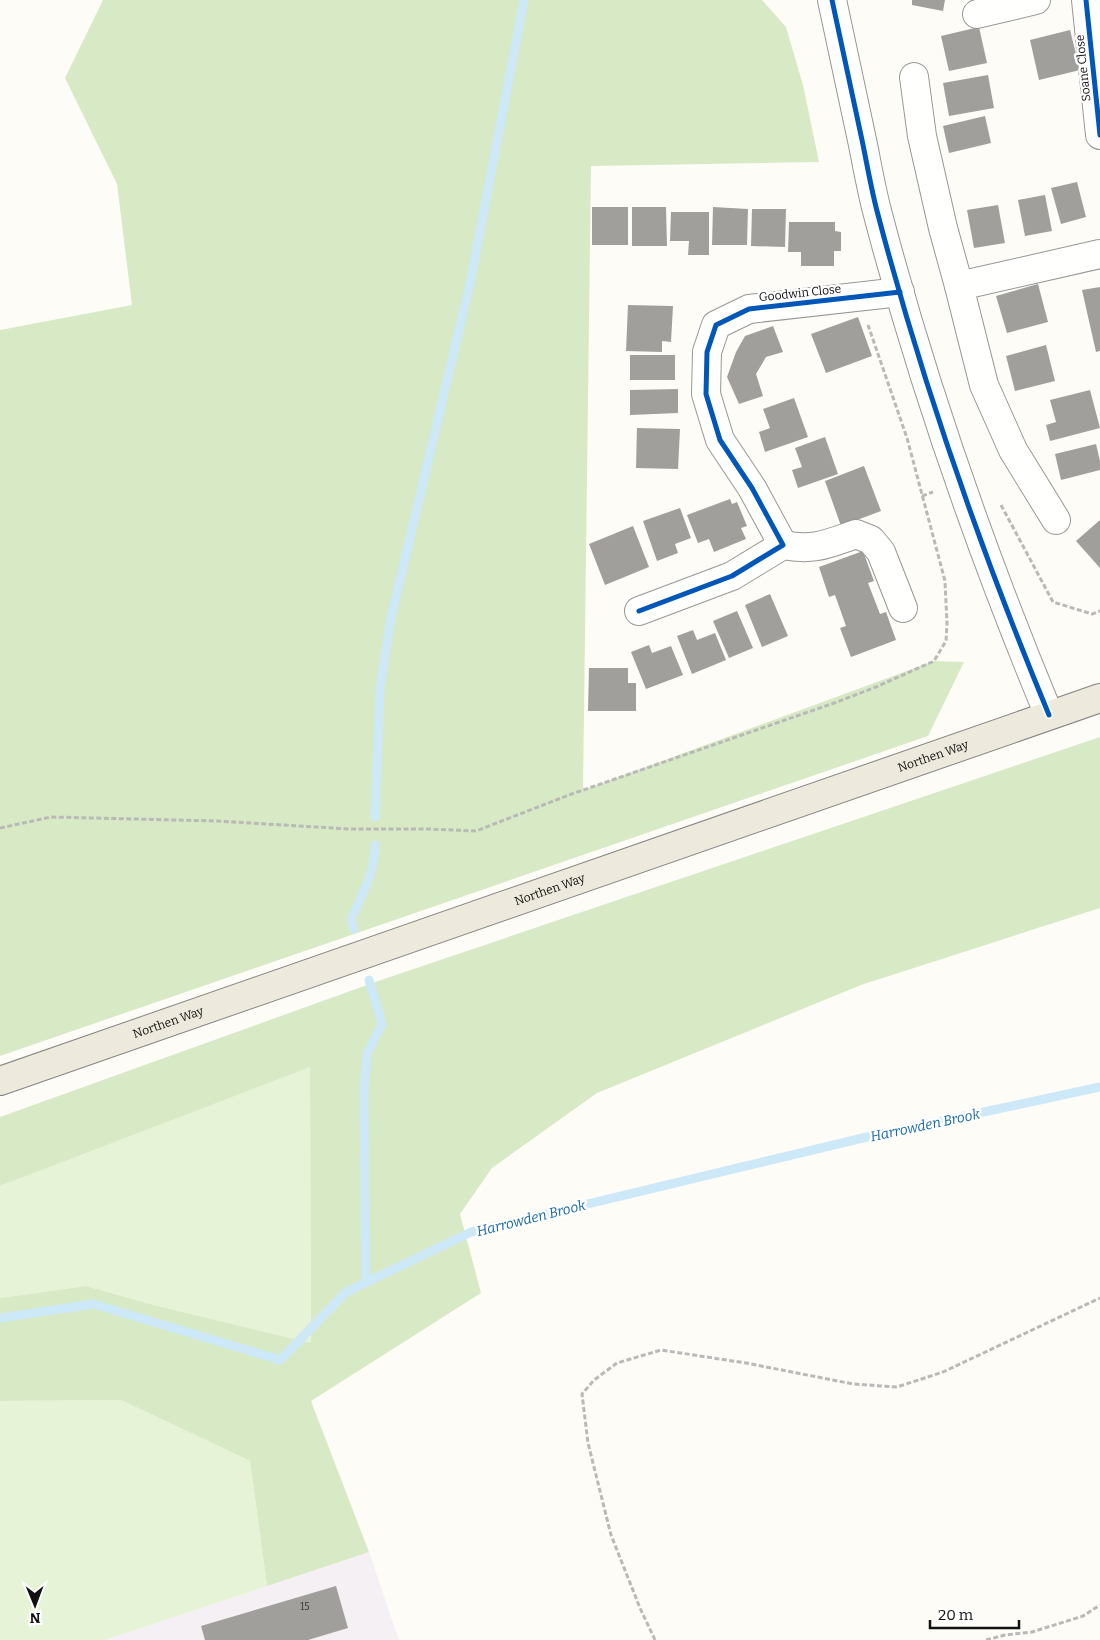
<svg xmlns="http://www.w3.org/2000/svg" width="1100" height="1640" font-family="Bitter,serif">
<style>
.industrial{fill:#f5f0f3}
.green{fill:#e7f3d7}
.forest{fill:#d8eac5}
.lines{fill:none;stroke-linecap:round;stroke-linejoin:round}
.stream{stroke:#cde8f7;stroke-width:9}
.building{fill:#a19f9c}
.minor-casing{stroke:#979795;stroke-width:30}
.major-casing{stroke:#858482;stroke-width:30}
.path{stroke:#b9b9b8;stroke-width:3;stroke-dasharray:5 2.5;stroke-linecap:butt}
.minor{stroke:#fffffe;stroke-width:28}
.major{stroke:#ede9dc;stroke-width:28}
.cycleway-casing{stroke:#fff;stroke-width:8}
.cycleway{stroke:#0057b8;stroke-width:5}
.labels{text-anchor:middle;stroke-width:5;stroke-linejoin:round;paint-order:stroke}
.number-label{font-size:10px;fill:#353434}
.street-label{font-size:12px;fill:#111;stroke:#fff}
.water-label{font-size:14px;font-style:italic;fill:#1768a6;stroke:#fff}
</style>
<rect width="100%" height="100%" fill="#fdfcf7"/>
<polygon class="industrial" points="369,1552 399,1640 105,1640"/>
<g class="green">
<polygon points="310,1066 311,1343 150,1304 86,1286 0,1298 0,1186"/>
<polygon points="121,1400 250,1461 267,1586 105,1640 0,1640 0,1401"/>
</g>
<g class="forest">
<polygon points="103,0 762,0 786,27 803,85 819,162 591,166 583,790 934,661 964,662 928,736 0,1056 0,330 132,305 117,184 65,78"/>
<polygon points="1100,737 1100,908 861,985 597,1093 492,1168 460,1214 481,1293 311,1401 369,1552 267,1586 250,1461 121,1400 0,1401 0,1298 86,1286 150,1304 311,1343 310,1067 0,1186 0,1117 381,980"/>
</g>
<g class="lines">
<g class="stream">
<polyline points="375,817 380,688 390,622 470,283 524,0"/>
<path d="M354 929 351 919C362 895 375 871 375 845"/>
<polyline points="366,1282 364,1095 367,1053 382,1024 369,980"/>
<polyline points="0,1318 93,1304 280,1360 346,1292 471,1232 867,1137 1100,1087"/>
</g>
</g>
<g class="building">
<polygon points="912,0 945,0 943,11 912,5"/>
<polygon points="979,27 987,63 949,71 941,36"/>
<polygon points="1070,30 1080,70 1039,80 1030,40"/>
<polygon points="988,75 994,108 949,116 943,83"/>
<polygon points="985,116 991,143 949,153 943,126"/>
<polygon points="1077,182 1086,217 1061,224 1051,188"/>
<polygon points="1045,195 1052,231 1025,236 1018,200"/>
<polygon points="998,205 1005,243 974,248 967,210"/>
<rect x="592" y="207" width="36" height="38"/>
<polygon points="632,207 666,207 667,246 632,246"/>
<polygon points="713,207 748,209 747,245 712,245"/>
<polygon points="752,209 786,209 785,247 751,246"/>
<polygon points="671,212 709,212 709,255 688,255 689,241 670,241"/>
<polygon points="789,222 835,222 835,231 841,232 841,251 834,251 834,266 801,266 801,252 788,252"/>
<polygon points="1038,284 1048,322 1007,333 996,296"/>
<polygon points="1100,287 1100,351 1096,352 1082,290"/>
<polygon points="628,305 673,306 671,342 662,341 662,352 626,351"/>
<polygon points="858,317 872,356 826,373 811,334"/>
<polygon points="773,326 783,352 766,357 756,374 763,396 739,404 727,377 736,352 745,336"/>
<polygon points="1046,345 1055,381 1015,391 1006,356"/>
<rect x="630" y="355" width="45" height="25"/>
<polygon points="678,389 678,413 630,415 630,390"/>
<polygon points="1090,390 1100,428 1050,441 1046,425 1056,422 1050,400"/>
<polygon points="794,398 808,437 765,452 759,432 770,428 763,409"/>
<polygon points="637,428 680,429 678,469 636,468"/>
<polygon points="825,437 838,474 798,488 792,470 802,467 795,448"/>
<polygon points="1096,444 1100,461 1100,470 1061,480 1055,454"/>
<polygon points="864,466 881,511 841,526 825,481"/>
<polygon points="730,499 732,504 737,502 747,526 741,528 746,539 714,552 709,539 698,543 687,515"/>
<polygon points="680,508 691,538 675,544 678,553 657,561 643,521"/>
<polygon points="1100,520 1100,568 1076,541"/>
<polygon points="633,526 649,567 605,585 589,544"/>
<polygon points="863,551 874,581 868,583 880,614 886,612 896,640 851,657 840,628 846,626 840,609 835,595 829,597 819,567"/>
<polygon points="770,594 788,636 762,647 745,605"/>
<polygon points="737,611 753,648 729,658 713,621"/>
<polygon points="693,630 697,640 715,633 726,660 692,674 677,636"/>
<polygon points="649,645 652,653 671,646 683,675 646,689 631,652"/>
<polygon points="589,668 628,668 628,683 636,683 636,711 588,711"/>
<polygon points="336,1586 348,1628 308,1640 205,1640 201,1626"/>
</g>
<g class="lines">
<g class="minor-casing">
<g id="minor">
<path d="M832 0C842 47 852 94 862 140 867 164 871 188 877 211 922 383 981 551 1049 715"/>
<polyline points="1086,0 1100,135"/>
<polyline points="977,14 1036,0"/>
<polyline points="914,77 922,136 943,228 959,286"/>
<polyline points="1056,520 1013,450 984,385 959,286 1100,254"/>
<path d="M783 545C814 551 827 544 856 534L871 540 881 552 903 608"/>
<polyline points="639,611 732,576 783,545 752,488 720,440 706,394 707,352 716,325 749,309 900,292"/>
</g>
</g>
<g class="major-casing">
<g id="major">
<path id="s1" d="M0 1081 1100 698"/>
</g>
</g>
<g class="path">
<polyline points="922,496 933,492"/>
<polyline points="1001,505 1053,602 1092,614 1100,611"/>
<polyline points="0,828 51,817 217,821 349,829 429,829 476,831 569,795 837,702 876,687 934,661 946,641 947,624 945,581 907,438 868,325"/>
<polyline points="655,1640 640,1608 611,1535 588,1443 582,1394 594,1380 617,1363 661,1350 746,1363 853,1384 897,1387 943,1372 1100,1298"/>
<polyline points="986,1640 1005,1635 1032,1632 1083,1616 1100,1605"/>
</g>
<use href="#minor" class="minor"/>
<use href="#major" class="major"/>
<g class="cycleway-casing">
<g id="cycleway">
<path d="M832 0C842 47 852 94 862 140 867 164 871 188 877 211 922 383 981 551 1049 715"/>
<polyline points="1086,0 1100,135"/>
<polyline points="639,611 732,576 783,545 752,488 720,440 706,394 707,352 716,325 749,309 900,292"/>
</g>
</g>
<use href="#cycleway" class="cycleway"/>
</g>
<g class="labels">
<g class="number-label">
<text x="305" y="1610">15</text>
</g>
<g class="street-label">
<text transform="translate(1083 68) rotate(-96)" y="4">Soane Close</text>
<text transform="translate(800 293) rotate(-6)" y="4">Goodwin Close</text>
<text dy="4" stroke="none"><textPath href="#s1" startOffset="988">Northen Way</textPath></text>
<text dy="4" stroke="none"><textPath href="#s1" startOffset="582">Northen Way</textPath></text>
<text dy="4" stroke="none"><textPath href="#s1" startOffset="178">Northen Way</textPath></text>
</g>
<g class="water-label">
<text transform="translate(925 1125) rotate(-12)" y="5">Harrowden Brook</text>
<text transform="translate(531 1218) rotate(-14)" y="5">Harrowden Brook</text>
</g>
</g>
<g transform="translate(35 1605) rotate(179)" stroke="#ffffff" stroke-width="4" paint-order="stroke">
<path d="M0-4L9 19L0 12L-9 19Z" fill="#111111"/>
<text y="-8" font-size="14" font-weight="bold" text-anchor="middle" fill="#111111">N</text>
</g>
<path d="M930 1620v8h89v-8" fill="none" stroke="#111111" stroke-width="2.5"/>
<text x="938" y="1620" font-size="15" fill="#111111" stroke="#ffffff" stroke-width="4" paint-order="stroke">20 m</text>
</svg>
